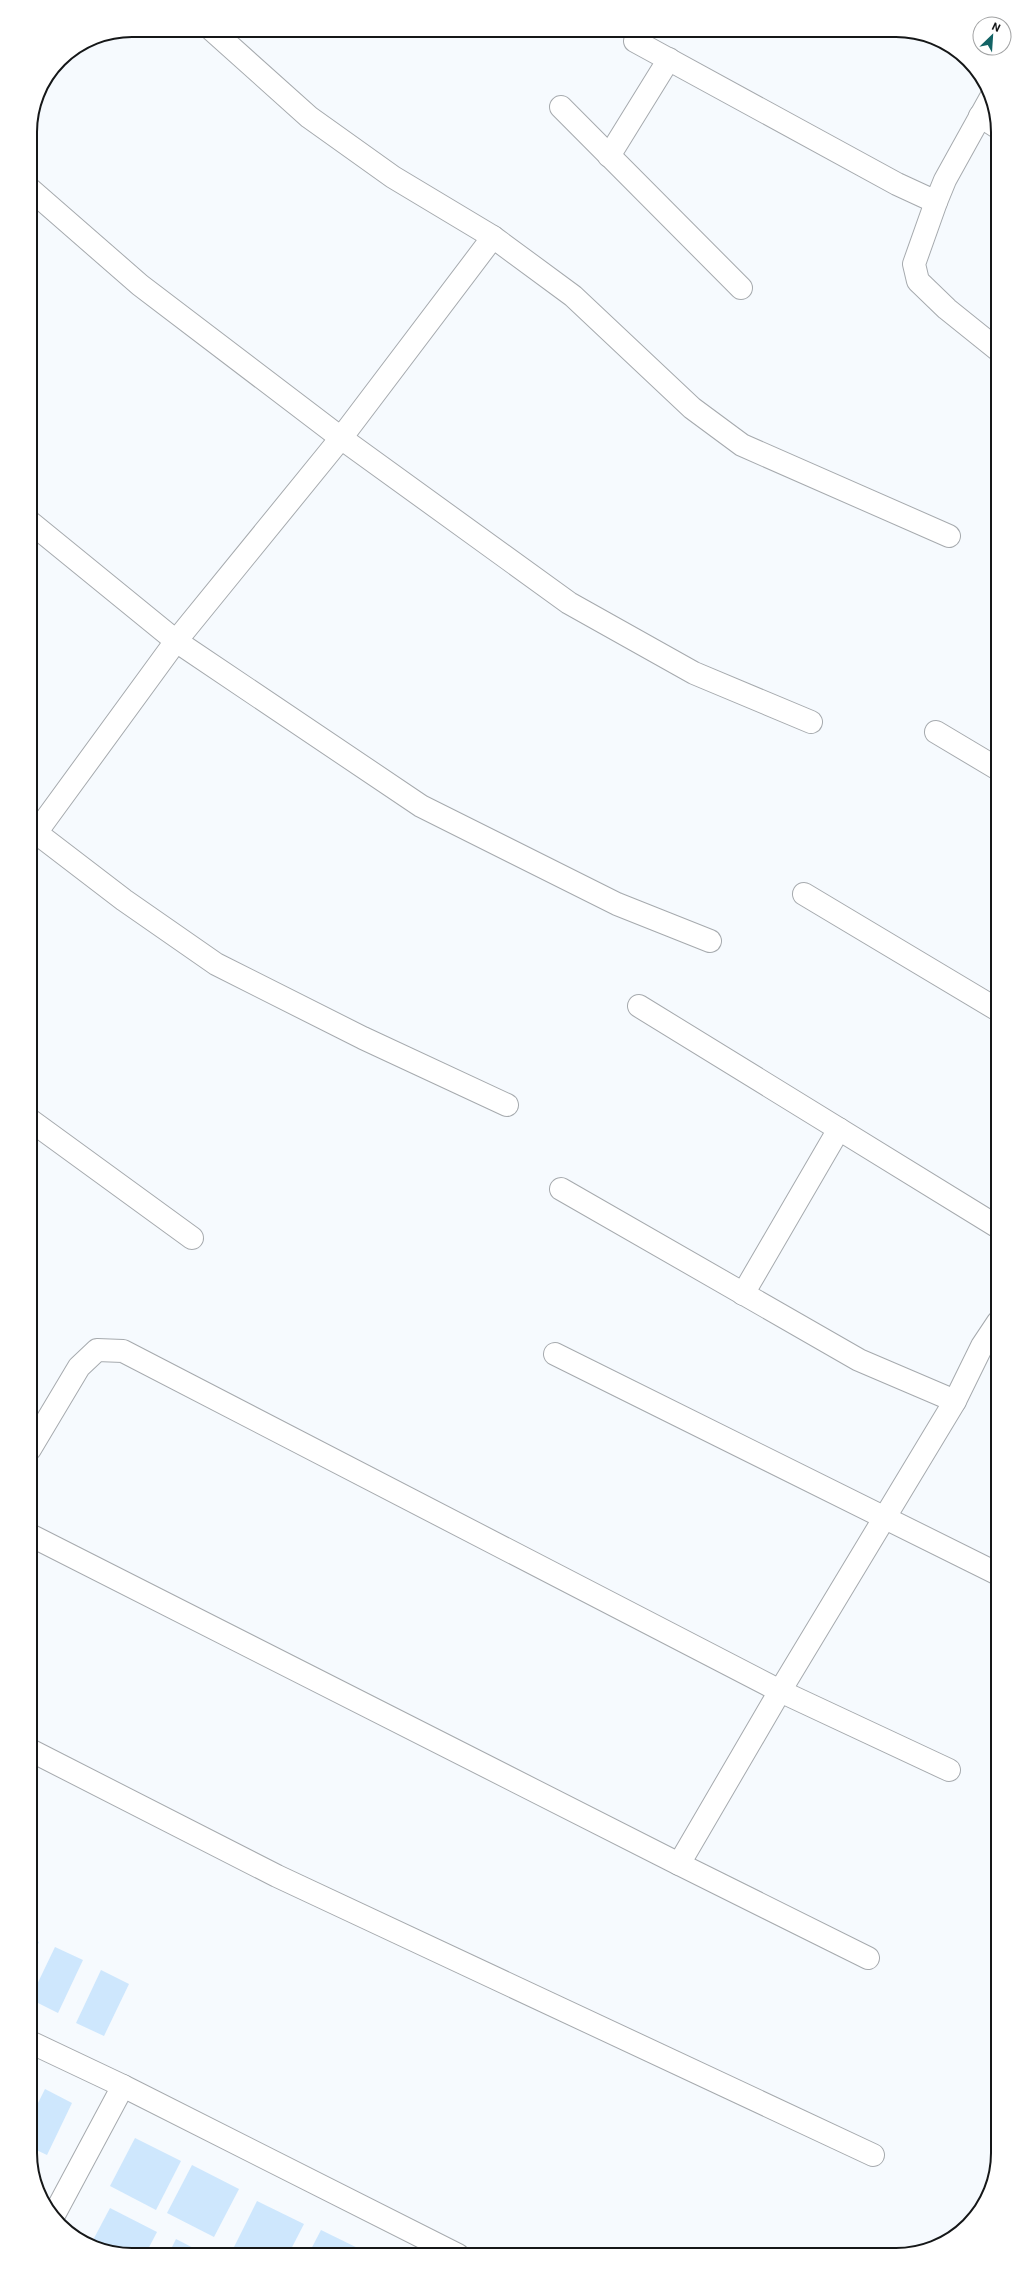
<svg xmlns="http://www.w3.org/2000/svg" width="1028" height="2285" font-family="Roboto,sans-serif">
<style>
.building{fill:#cee7fd}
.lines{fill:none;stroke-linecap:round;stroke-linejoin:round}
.minor-casing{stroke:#a6aaae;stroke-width:24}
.minor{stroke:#fff;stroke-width:22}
.rim{fill:none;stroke:#151718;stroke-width:2}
</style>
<rect width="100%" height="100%" fill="#f6fafe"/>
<g class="building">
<polygon points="30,1938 39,1942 30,1961"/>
<polygon points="55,1947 83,1960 58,2013 30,1999"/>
<polygon points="101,1970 129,1984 104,2036 76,2023"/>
<polygon points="45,2089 72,2103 47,2155 30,2147 30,2119"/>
<polygon points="135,2138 181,2161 156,2210 110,2186"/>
<polygon points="192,2165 239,2189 214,2237 167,2213"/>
<polygon points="32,2167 38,2170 34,2178"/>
<polygon points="257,2201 304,2224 288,2255 245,2255 233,2249"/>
<polygon points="110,2208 157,2232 145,2255 125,2255 92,2242"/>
<polygon points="321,2230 368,2253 367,2255 308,2255"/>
<polygon points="176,2239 207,2255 168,2255"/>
</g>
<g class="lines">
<g class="minor-casing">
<g id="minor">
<polyline points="212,30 309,117 393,177 493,237 573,296 692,408 742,445 949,536"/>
<polyline points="635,41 897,184 936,202 945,180 991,97"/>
<polyline points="561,107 741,288"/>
<polyline points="980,116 997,127"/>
<polyline points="609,156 669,59"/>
<polyline points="30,189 140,285 341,438 569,603 694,673 811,722"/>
<polyline points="936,202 914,264 918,281 947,309 998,350"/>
<polyline points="30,522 176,641 421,806 617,904 710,941"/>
<polyline points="936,732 998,769"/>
<polyline points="30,828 124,900 216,964 363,1038 507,1105"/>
<polyline points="30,841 176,641 341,438 493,237"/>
<polyline points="804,894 998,1010"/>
<polyline points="639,1006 998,1227"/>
<polyline points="30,1120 192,1238"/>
<polyline points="561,1189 859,1360 955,1401"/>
<polyline points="743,1294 839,1129"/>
<polyline points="555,1354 998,1574"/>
<polyline points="30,1449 79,1367 97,1350 123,1351 780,1691 949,1770"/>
<polyline points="30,1535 679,1864 780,1691 955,1401 982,1346 998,1322"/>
<polyline points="30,1750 277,1876 873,2155"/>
<polyline points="679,1864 868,1958"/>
<polyline points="30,2042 123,2086 458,2255"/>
<polyline points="55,2213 123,2086"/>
</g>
</g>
<use href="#minor" class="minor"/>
</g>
<path d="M0 0H1028V2285H0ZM132 37H896A95 95 0 0 1 991 132V2153A95 95 0 0 1 896 2248H132A95 95 0 0 1 37 2153V132A95 95 0 0 1 132 37Z" fill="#fff" fill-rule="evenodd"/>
<path class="rim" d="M132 37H896A95 95 0 0 1 991 132V2153A95 95 0 0 1 896 2248H132A95 95 0 0 1 37 2153V132A95 95 0 0 1 132 37Z"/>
<g transform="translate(992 36) rotate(25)"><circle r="19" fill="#ffffff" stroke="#a1a2a3"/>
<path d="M0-3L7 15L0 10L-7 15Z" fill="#136365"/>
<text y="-6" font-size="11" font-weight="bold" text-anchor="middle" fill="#151718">N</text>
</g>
</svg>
